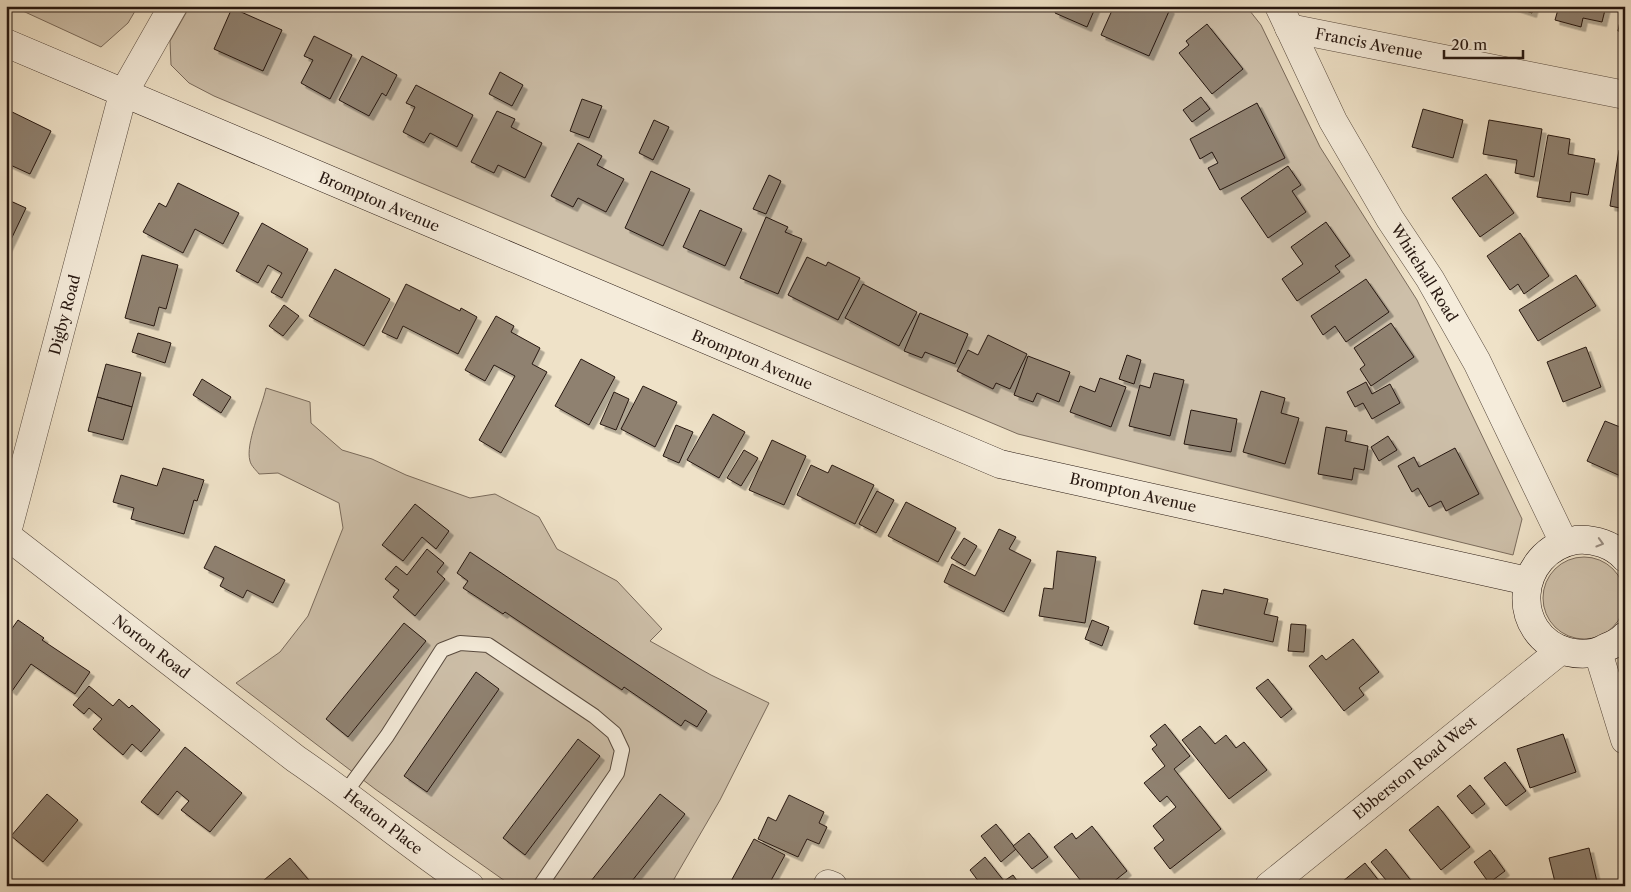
<svg xmlns="http://www.w3.org/2000/svg" width="1631" height="892" font-family="'Libre Caslon Text',serif">
<style>
.green{fill:#cdbfa9;stroke:#7a6b5c}
.building{fill:#8f8170;stroke:#261710;filter:url(#shadow)}
.lines{fill:none;stroke-linecap:round;stroke-linejoin:round}
.service-casing{stroke:#584a3e;stroke-width:16}
.minor-casing{stroke:#584a3e;stroke-width:29}
.secondary-casing{stroke:#261710;stroke-width:29}
.service{stroke:#f5ecdb;stroke-width:14}
.minor{stroke:#f5ecdb;stroke-width:28}
.secondary{stroke:#f5ecdb;stroke-width:28}
.oneway{stroke:#988c80}
.labels{text-anchor:middle;stroke-width:4.5;stroke-linejoin:round;paint-order:stroke}
.street-label{font-size:15px;fill:#261710;stroke:#f5ecdb}
</style>
<defs>
<filter id="shadow"><feDropShadow dx="4.5" dy="4.5" stdDeviation="0" flood-color="#0004"/></filter>
</defs>
<rect width="100%" height="100%" fill="#efe2c8"/>
<filter id="stains"><feTurbulence type="fractalNoise" baseFrequency=".004" numOctaves="4"/><feColorMatrix values="0 0 0 0 .2 0 0 0 0 .09 0 0 0 0 .02 0 0 0 .5 -.17"/></filter>
<radialGradient id="worn" r=".72"><stop offset=".6" stop-color="#630" stop-opacity="0"/><stop offset="1" stop-color="#630" stop-opacity=".3"/></radialGradient>
<g class="green">
<polygon points="12,6 138,6 128,23 101,47"/>
<polygon points="190,6 1246,6 1261,25 1320,147 1417,300 1522,519 1513,555 1018,434 214,96 189,83 171,65 170,41"/>
<path d="M266 388 310 402 311 423 342 450 372 459 406 475 470 498 495 494 539 517 557 549 617 581 662 629 650 641 711 675 769 703 720 800 670 886H512L375 789 236 683 280 652 308 616 343 528 339 503 278 473 259 474C257 471 251 466 250 461 245 444 262 407 266 388Z"/>
<circle cx="1584" cy="598" r="41"/>
</g>
<g class="building">
<polygon points="1057,6 1096,6 1087,27 1055,13"/>
<polygon points="1114,6 1163,6 1170,9 1149,56 1101,35"/>
<polygon points="1511,6 1534,6 1532,13"/>
<polygon points="1559,6 1606,6 1602,22 1583,18 1581,27 1555,20"/>
<polygon points="1623,6 1625,6 1625,32 1618,31"/>
<polygon points="232,8 282,30 263,71 214,49"/>
<polygon points="1207,24 1243,69 1212,94 1179,53 1189,45 1186,41"/>
<polygon points="314,36 352,55 330,99 301,83 313,60 304,56"/>
<polygon points="362,56 397,75 386,96 382,93 369,116 339,100"/>
<polygon points="500,72 523,85 512,106 489,94"/>
<polygon points="416,85 473,115 457,147 430,133 424,143 403,132 415,107 406,103"/>
<polygon points="1201,97 1210,109 1192,122 1183,110"/>
<polygon points="582,99 602,106 589,138 570,131"/>
<polygon points="1257,103 1285,158 1220,190 1208,168 1218,163 1212,152 1200,159 1190,139"/>
<polygon points="6,109 51,131 30,174 6,163"/>
<polygon points="1423,109 1463,120 1453,158 1412,147"/>
<polygon points="497,111 515,119 511,127 542,143 525,178 498,165 494,173 471,162"/>
<polygon points="654,120 669,127 653,160 639,153"/>
<polygon points="1489,120 1542,129 1534,177 1515,173 1517,160 1483,154"/>
<polygon points="1548,135 1570,139 1568,154 1595,159 1588,195 1571,192 1570,202 1537,197"/>
<polygon points="578,143 602,156 597,165 624,179 606,212 578,198 573,207 551,196"/>
<polygon points="1619,150 1625,151 1625,209 1610,206"/>
<polygon points="1288,166 1301,185 1292,191 1306,212 1268,238 1241,198"/>
<polygon points="651,171 690,189 663,246 625,228"/>
<polygon points="1486,174 1514,213 1480,237 1452,198"/>
<polygon points="769,175 781,181 766,214 753,209"/>
<polygon points="178,183 239,213 223,244 195,229 183,253 143,232 159,203 166,207"/>
<polygon points="6,199 26,208 6,250"/>
<polygon points="700,210 742,229 725,266 683,247"/>
<polygon points="766,217 788,227 785,232 802,239 778,294 740,278"/>
<polygon points="1326,222 1350,256 1335,266 1340,272 1297,301 1282,279 1303,264 1291,247"/>
<polygon points="262,223 308,249 282,298 271,292 282,273 268,265 258,283 236,271"/>
<polygon points="1520,233 1549,276 1524,294 1518,284 1510,290 1487,256"/>
<polygon points="142,255 178,265 166,309 159,307 154,326 125,318"/>
<polygon points="807,257 826,266 828,262 860,278 838,320 788,295"/>
<polygon points="335,269 390,299 364,346 309,316"/>
<polygon points="1576,275 1596,306 1538,341 1519,310"/>
<polygon points="1366,279 1389,312 1346,342 1335,326 1323,335 1311,316"/>
<polygon points="406,284 460,311 461,308 477,317 458,354 403,326 397,339 382,332"/>
<polygon points="863,284 917,312 899,346 845,318"/>
<polygon points="284,305 299,316 283,336 269,326"/>
<polygon points="920,313 968,334 955,364 925,352 922,358 904,351"/>
<polygon points="496,316 514,326 511,332 540,348 532,364 547,372 501,453 479,440 515,376 494,365 485,381 465,370"/>
<polygon points="1391,323 1414,357 1371,386 1360,369 1365,365 1354,348"/>
<polygon points="138,333 171,343 165,363 132,352"/>
<polygon points="988,335 1027,354 1010,389 996,383 993,389 957,371 968,350 978,355"/>
<polygon points="1586,347 1601,387 1563,402 1547,362"/>
<polygon points="1127,355 1141,360 1134,384 1119,379"/>
<polygon points="1028,356 1070,372 1059,402 1037,393 1033,402 1014,395"/>
<polygon points="581,359 615,377 589,425 555,406"/>
<polygon points="106,364 141,373 132,407 97,397"/>
<polygon points="1154,373 1184,380 1170,436 1129,426 1140,385 1150,388"/>
<polygon points="1100,378 1126,387 1111,427 1070,412 1080,386 1095,392"/>
<polygon points="202,379 231,397 221,413 193,395"/>
<polygon points="1366,382 1372,394 1390,384 1400,403 1372,419 1363,403 1355,407 1347,392"/>
<polygon points="643,386 677,402 655,447 621,429"/>
<polygon points="1261,391 1285,398 1281,413 1299,418 1285,464 1243,452"/>
<polygon points="614,392 629,399 616,430 600,424"/>
<polygon points="97,397 132,407 123,440 88,431"/>
<polygon points="1191,410 1237,419 1231,452 1184,444"/>
<polygon points="713,414 745,432 719,478 687,460"/>
<polygon points="1605,421 1625,429 1625,478 1587,461"/>
<polygon points="676,425 693,432 679,463 663,456"/>
<polygon points="1326,427 1347,431 1345,441 1368,446 1364,470 1354,468 1352,480 1318,474"/>
<polygon points="1388,436 1397,450 1379,461 1371,447"/>
<polygon points="772,440 806,456 784,505 749,490"/>
<polygon points="1455,448 1479,494 1446,511 1441,501 1429,507 1418,488 1412,492 1398,466 1414,457 1419,467"/>
<polygon points="744,450 758,458 741,486 727,478"/>
<polygon points="811,465 828,473 832,465 874,485 855,524 797,495"/>
<polygon points="163,468 204,480 197,501 194,500 184,534 131,519 134,508 113,502 121,475 157,486"/>
<polygon points="877,491 894,500 876,533 859,524"/>
<polygon points="906,502 956,528 938,562 888,536"/>
<polygon points="415,504 449,531 436,549 422,537 403,561 382,545"/>
<polygon points="999,529 1016,537 1009,549 1031,560 1004,612 944,582 952,564 975,576"/>
<polygon points="964,538 977,546 965,566 951,558"/>
<polygon points="215,546 285,580 273,603 247,590 243,598 220,586 224,578 204,568"/>
<polygon points="427,549 444,563 437,572 445,579 415,616 393,597 399,590 385,579 396,566 407,575"/>
<polygon points="1057,551 1096,557 1085,623 1039,616 1044,588 1053,589"/>
<polygon points="470,552 707,711 697,727 685,720 681,726 624,687 622,690 505,612 503,614 463,588 468,581 457,573"/>
<polygon points="1224,589 1268,599 1264,614 1278,617 1273,642 1194,624 1202,590 1223,594"/>
<polygon points="18,620 44,638 42,640 90,672 75,694 31,664 12,691 6,686 6,637"/>
<polygon points="1092,620 1109,627 1102,646 1085,639"/>
<polygon points="404,623 426,641 348,737 326,719"/>
<polygon points="1291,624 1306,625 1304,652 1288,651"/>
<polygon points="1353,639 1379,672 1359,688 1364,695 1344,711 1309,666 1322,655 1326,660"/>
<polygon points="476,672 499,689 427,792 404,776"/>
<polygon points="1268,679 1292,709 1281,718 1256,688"/>
<polygon points="89,686 113,706 119,699 129,708 132,705 160,730 141,752 132,744 123,755 93,729 102,719 89,708 84,714 73,705"/>
<polygon points="1165,724 1190,756 1174,769 1221,829 1170,869 1154,848 1164,840 1153,826 1176,807 1167,796 1160,802 1144,783 1165,766 1152,749 1157,745 1150,736"/>
<polygon points="1200,726 1215,744 1226,735 1236,748 1244,742 1267,770 1229,799 1182,740"/>
<polygon points="1563,734 1576,772 1530,788 1517,749"/>
<polygon points="578,739 600,756 525,855 503,838"/>
<polygon points="185,747 242,793 210,832 181,810 189,801 177,791 158,815 141,802"/>
<polygon points="1505,762 1526,791 1506,806 1484,778"/>
<polygon points="1470,785 1485,804 1472,814 1457,796"/>
<polygon points="47,794 78,820 43,862 11,836"/>
<polygon points="660,794 685,814 628,886 587,886"/>
<polygon points="789,795 824,812 819,823 827,827 819,844 807,839 798,857 758,839 768,817 776,821"/>
<polygon points="1438,806 1470,847 1441,870 1409,830"/>
<polygon points="996,824 1016,849 1001,862 981,836"/>
<polygon points="1092,826 1127,871 1108,886 1085,886 1054,847 1072,833 1076,839"/>
<polygon points="1029,833 1048,857 1032,869 1013,846"/>
<polygon points="754,839 785,855 768,886 735,886 730,883"/>
<polygon points="1589,848 1598,886 1556,886 1549,858"/>
<polygon points="1386,849 1413,883 1410,886 1391,886 1371,862"/>
<polygon points="1490,850 1505,871 1489,883 1474,862"/>
<polygon points="985,857 1004,881 1013,875 1021,886 974,886 979,882 970,870"/>
<polygon points="290,858 314,886 257,886"/>
<polygon points="1365,863 1383,886 1337,886"/>
</g>
<g class="lines">
<g class="service-casing">
<polyline id="service" points="345,793 387,736 442,650 460,643 488,645 594,716 614,733 622,750 617,773 540,886"/>
</g>
<g class="minor-casing">
<g id="minor">
<polyline points="1279,6 1333,121 1390,219 1430,279 1477,362 1564,543"/>
<polyline points="1289,28 1625,95"/>
<path d="M6 535 296 759C355 799 410 846 470 886"/>
<polyline points="6,536 123,94 173,6"/>
<polyline points="1598,652 1625,740"/>
<polyline points="828,884 833,886"/>
<polyline points="1269,886 1561,650"/>
</g>
</g>
<g class="secondary-casing">
<g id="secondary">
<polyline points="6,43 1000,464 1528,581"/>
<path d="M1625 558C1614 545 1593 538 1576 540 1515 551 1508 635 1568 652 1581 655 1593 655 1605 648 1612 645 1620 642 1625 636"/>
</g>
</g>
<use href="#service" class="service"/>
<use href="#minor" class="minor"/>
<use href="#secondary" class="secondary"/>
</g>
<defs><path id="oneway-chevron" d="M-2-3.5L2.5 0L-2 3.5" fill="none" stroke-width="1.6" stroke-linecap="round" stroke-linejoin="round" transform="scale(1.25)"/></defs>
<use class="oneway" href="#oneway-chevron" transform="translate(1600 543) rotate(16)"/>
<g class="labels">
<g class="street-label">
<text transform="translate(1369 44) rotate(11)" y="5">Francis Avenue</text>
<text transform="translate(379 202) rotate(23)" y="5">Brompton Avenue</text>
<text transform="translate(1424 273) rotate(58)" y="5">Whitehall Road</text>
<text transform="translate(65 315) rotate(-75)" y="5">Digby Road</text>
<text transform="translate(752 360) rotate(23)" y="5">Brompton Avenue</text>
<text transform="translate(1133 493) rotate(13)" y="5">Brompton Avenue</text>
<text transform="translate(151 647) rotate(38)" y="5">Norton Road</text>
<text transform="translate(1415 768) rotate(-39)" y="5">Ebberston Road West</text>
<text transform="translate(383 822) rotate(38)" y="5">Heaton Place</text>
</g>
</g>
<rect width="1631" height="892" fill="none" stroke="#efe2c8" stroke-width="25"/>
<rect x="8" y="8" width="1616" height="877" fill="none" stroke="#261710" stroke-width="2.5"/>
<rect x="12" y="12" width="1606" height="867" fill="none" stroke="#261710"/>
<path d="M1444 50v8h79v-8" fill="none" stroke="#261710" stroke-width="2.5"/>
<text x="1451" y="50" font-size="15" fill="#261710" stroke="#f5ecdb" stroke-width="4" paint-order="stroke">20 m</text>
<rect width="100%" height="100%" filter="url(#stains)"/>
<rect width="100%" height="100%" fill="url(#worn)"/>
</svg>
